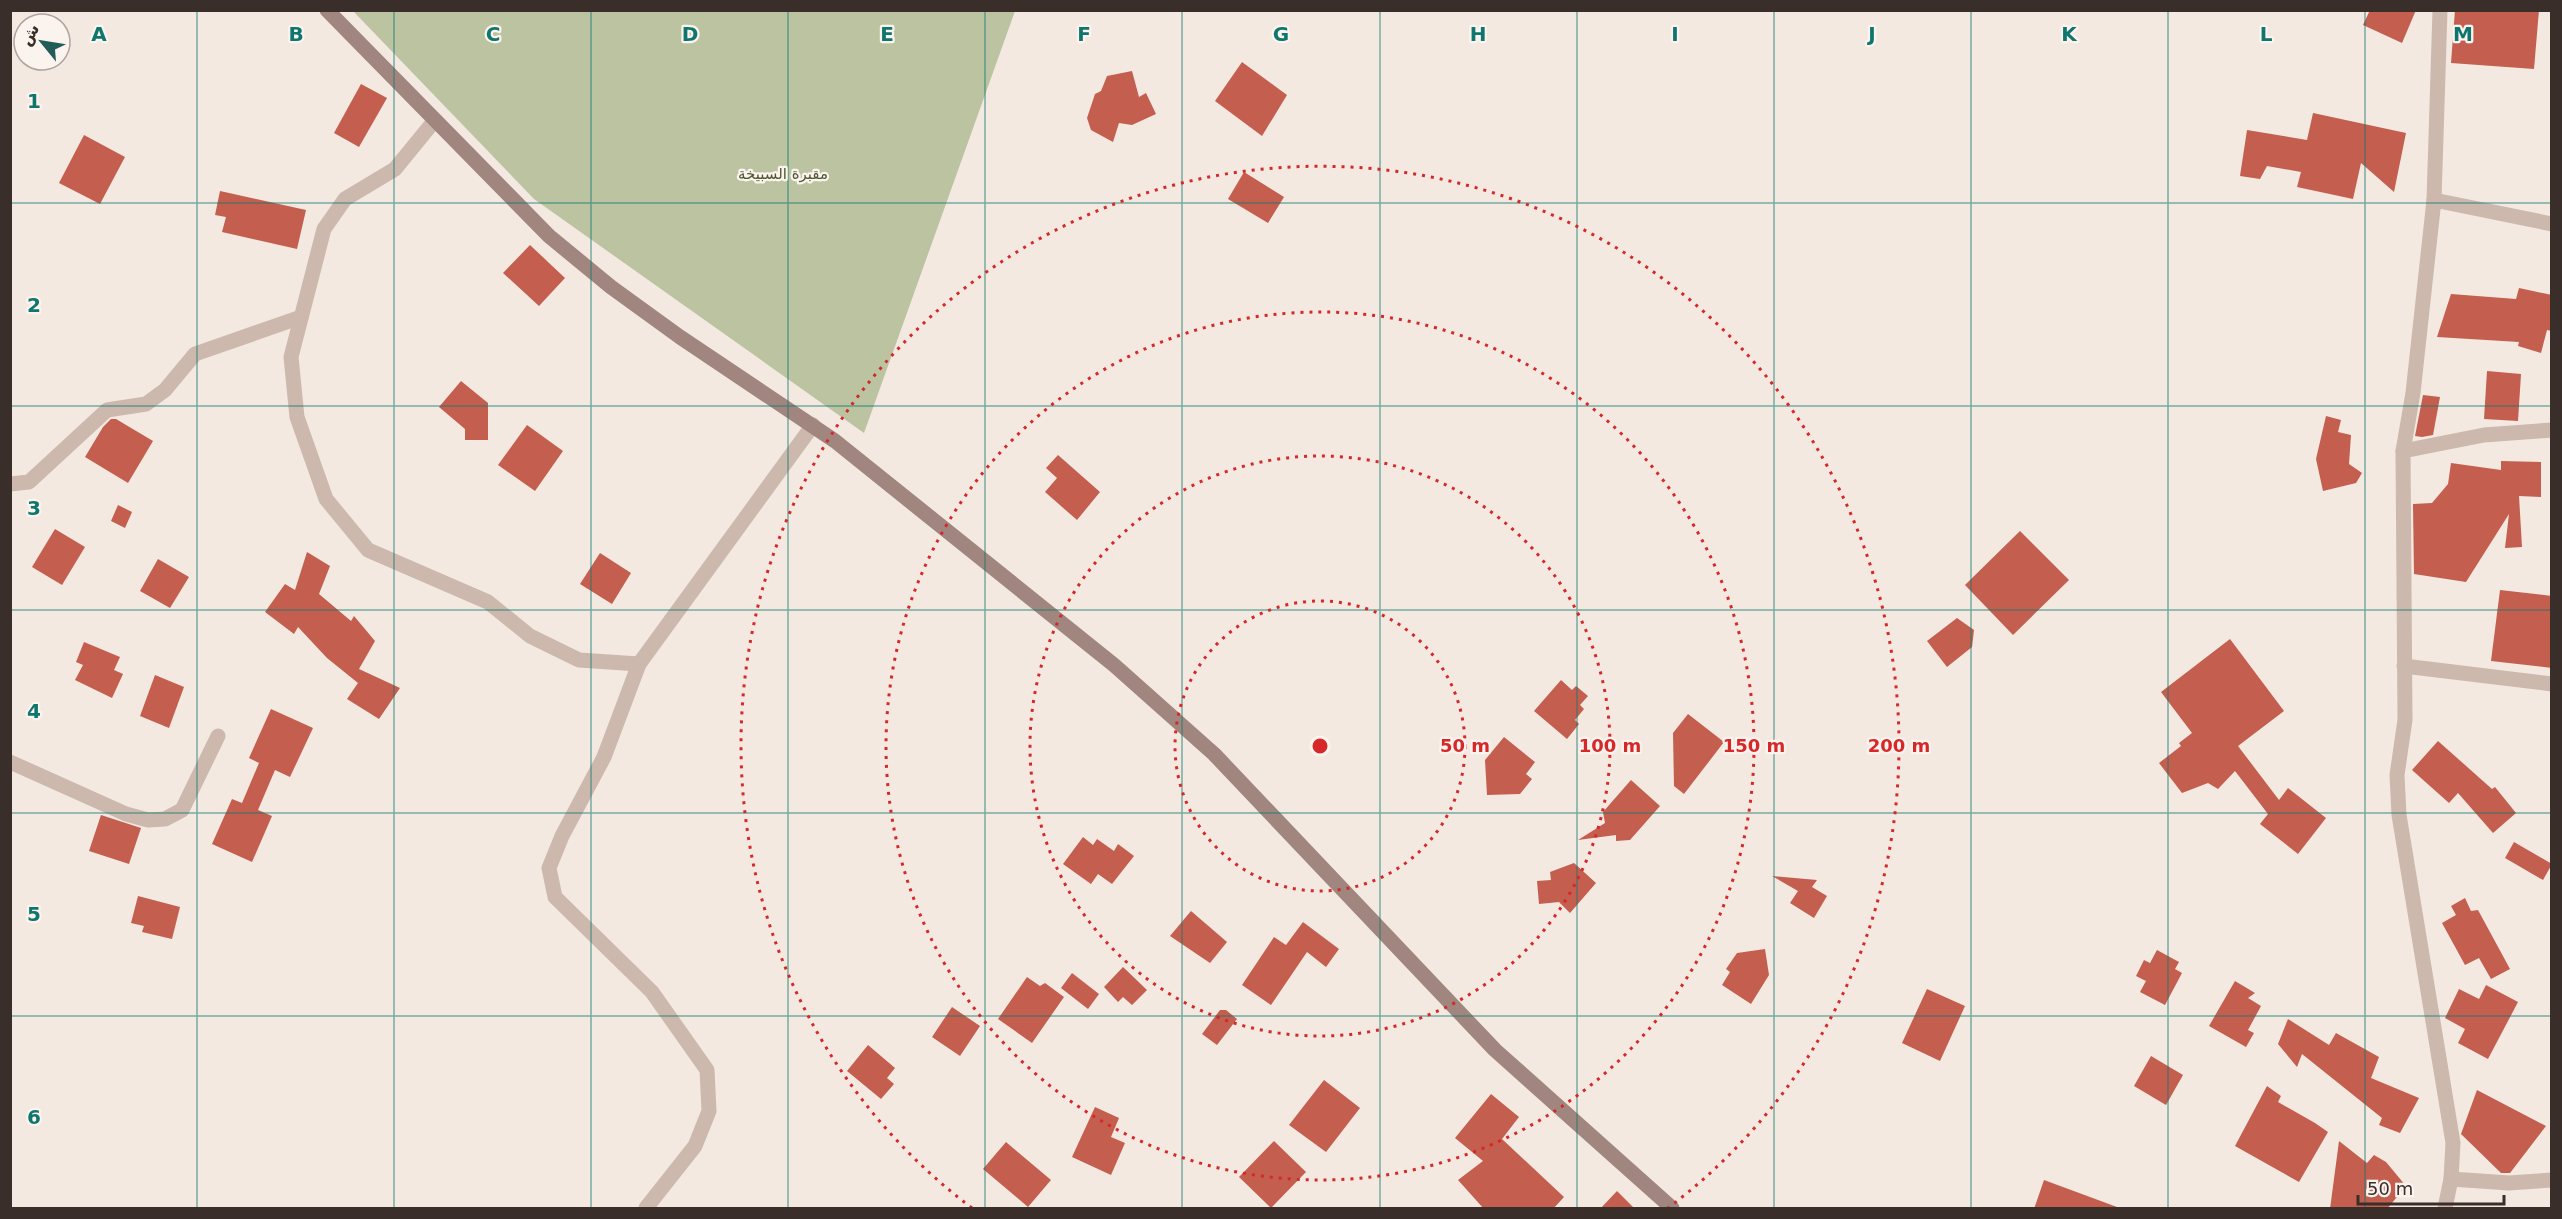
<svg xmlns="http://www.w3.org/2000/svg" width="2562" height="1219" font-family="'DejaVu Sans',Cairo,sans-serif">
<style>
.green{fill:#bbc3a1}
.building{fill:#c45e4e}
.lines{fill:none;stroke-linecap:round;stroke-linejoin:round}
.street{stroke:#ccb8ad;stroke-width:15}
.secondary{stroke:#a0867e;stroke-width:15}
.grid{fill:none;stroke:#0f766e;stroke-width:1.5;stroke-opacity:0.55}
.ring{fill:none;stroke:#d62828;stroke-width:3;stroke-dasharray:3 6}
.labels{text-anchor:middle;stroke-width:4.5;stroke-linejoin:round;paint-order:stroke}
.park-label{font-size:15px;fill:#4e582f;stroke:#fbf3ee}
.grid-label{font-size:20px;text-anchor:middle;font-weight:bold;fill:#0f766e;stroke:#fbf3ee;stroke-width:4.5;stroke-linejoin:round;paint-order:stroke}
.centre{fill:#d62828;stroke:#fbf3ee;stroke-width:3}
.ring-label{font-size:18px;text-anchor:middle;font-weight:bold;fill:#d62828;stroke:#fbf3ee;stroke-width:4.5;stroke-linejoin:round;paint-order:stroke}
</style>
<rect width="100%" height="100%" fill="#f3e9e1"/>
<polygon class="green" points="353,11 1015,11 864,433 534,199"/>
<g class="building">
<polygon points="2370,10 2416,10 2402,43 2363,25"/>
<polygon points="2455,10 2539,10 2534,69 2451,63"/>
<polygon points="1242,62 1287,95 1262,136 1215,101"/>
<polygon points="1132,71 1139,97 1146,93 1156,114 1132,125 1119,123 1113,142 1091,130 1087,118 1095,94 1101,91 1107,76"/>
<polygon points="361,84 387,98 359,147 334,133"/>
<polygon points="2313,113 2406,133 2394,192 2361,163 2353,199 2297,187 2301,172 2267,166 2260,179 2240,176 2247,130 2307,140"/>
<polygon points="84,135 125,157 100,204 59,183"/>
<polygon points="1244,172 1284,197 1268,223 1228,199"/>
<polygon points="220,191 306,210 297,249 222,232 226,217 215,215"/>
<polygon points="530,245 565,278 539,306 503,273"/>
<polygon points="2519,288 2552,295 2552,331 2547,330 2541,353 2518,346 2519,342 2437,337 2451,294 2516,299"/>
<polygon points="2487,371 2521,374 2518,421 2484,419"/>
<polygon points="461,381 488,403 488,440 465,440 465,429 439,407"/>
<polygon points="2423,395 2440,397 2433,435 2422,437 2415,436"/>
<polygon points="2326,416 2341,420 2338,432 2351,435 2349,464 2362,473 2356,483 2323,491 2316,459"/>
<polygon points="111,419 116,419 153,441 128,483 85,457 103,427"/>
<polygon points="527,425 563,451 535,491 498,465"/>
<polygon points="1058,455 1100,492 1077,520 1045,492 1057,478 1046,468"/>
<polygon points="2501,461 2541,462 2541,497 2519,496 2522,547 2505,548 2509,514 2466,582 2414,574 2413,504 2432,503 2448,484 2451,463 2501,470"/>
<polygon points="118,505 132,512 125,528 111,521"/>
<polygon points="55,529 85,547 62,585 32,567"/>
<polygon points="2020,531 2069,580 2013,635 1965,585"/>
<polygon points="307,552 330,566 319,594 351,621 354,616 375,641 359,669 400,688 379,719 347,699 358,683 327,658 298,627 294,634 265,612 285,584 295,590"/>
<polygon points="600,553 631,573 612,604 580,584"/>
<polygon points="158,559 189,577 170,608 140,591"/>
<polygon points="2500,590 2552,596 2552,668 2491,661"/>
<polygon points="1957,618 1974,630 1972,647 1947,667 1927,641"/>
<polygon points="2230,639 2284,711 2238,746 2279,800 2288,788 2326,818 2298,854 2260,824 2268,814 2235,771 2218,789 2208,783 2182,793 2159,763 2181,746 2179,743 2192,733 2161,692"/>
<polygon points="84,642 120,657 114,670 123,674 112,698 75,680 83,665 76,662"/>
<polygon points="155,675 184,687 169,728 140,716"/>
<polygon points="1561,680 1572,690 1576,686 1588,696 1580,705 1584,709 1575,720 1579,724 1567,739 1534,711"/>
<polygon points="271,709 313,728 290,777 275,770 258,810 272,816 252,862 212,844 232,799 242,803 259,763 249,758"/>
<polygon points="1688,714 1724,742 1684,794 1674,786 1673,733"/>
<polygon points="1504,737 1535,762 1526,774 1532,779 1520,794 1487,795 1485,760"/>
<polygon points="2438,741 2492,789 2495,787 2516,813 2493,833 2458,793 2449,803 2412,770"/>
<polygon points="1631,780 1660,806 1630,840 1616,841 1616,835 1578,840 1605,823 1603,812"/>
<polygon points="101,815 141,828 129,864 89,851"/>
<polygon points="1083,837 1093,845 1097,839 1114,851 1118,844 1134,856 1112,884 1098,874 1091,884 1063,864"/>
<polygon points="2514,842 2552,864 2543,880 2505,858"/>
<polygon points="1574,863 1596,883 1570,913 1559,902 1539,904 1537,881 1551,880 1550,872"/>
<polygon points="1772,876 1817,880 1812,887 1827,896 1814,918 1790,903 1798,891"/>
<polygon points="138,896 180,907 172,939 142,932 144,926 131,923"/>
<polygon points="2465,898 2471,911 2478,910 2510,969 2491,979 2479,958 2465,965 2442,923 2456,915 2451,906"/>
<polygon points="1191,911 1227,942 1210,963 1170,936"/>
<polygon points="1303,922 1339,949 1326,967 1307,952 1271,1005 1242,985 1274,937 1286,945"/>
<polygon points="1765,949 1769,975 1751,1004 1722,985 1730,972 1726,969 1737,953"/>
<polygon points="2157,950 2179,962 2175,969 2182,973 2165,1005 2140,992 2146,981 2136,976 2144,960 2150,963"/>
<polygon points="1123,967 1147,990 1132,1005 1123,997 1118,1002 1104,987"/>
<polygon points="1072,973 1099,994 1088,1009 1061,988"/>
<polygon points="1027,977 1040,986 1045,983 1064,997 1032,1043 998,1019"/>
<polygon points="2235,981 2255,993 2248,998 2261,1006 2248,1030 2254,1033 2246,1047 2209,1026"/>
<polygon points="2486,985 2518,1002 2488,1059 2458,1043 2465,1029 2445,1018 2459,989 2479,999"/>
<polygon points="1927,989 1965,1006 1940,1061 1902,1043"/>
<polygon points="952,1007 980,1026 960,1056 932,1037"/>
<polygon points="1220,1010 1226,1010 1237,1019 1217,1045 1202,1034"/>
<polygon points="2288,1019 2329,1045 2336,1033 2379,1057 2371,1078 2419,1098 2400,1133 2379,1125 2382,1118 2302,1054 2297,1067 2278,1044"/>
<polygon points="868,1045 895,1068 887,1078 894,1084 881,1099 847,1071"/>
<polygon points="2151,1056 2183,1075 2166,1105 2134,1086"/>
<polygon points="1324,1080 1360,1108 1326,1152 1289,1125"/>
<polygon points="2267,1086 2281,1096 2278,1102 2315,1123 2328,1132 2299,1182 2235,1146"/>
<polygon points="2477,1090 2546,1126 2510,1173 2501,1173 2461,1134"/>
<polygon points="1491,1094 1519,1117 1502,1139 1564,1197 1553,1209 1484,1209 1458,1180 1483,1161 1455,1138"/>
<polygon points="1095,1107 1119,1118 1111,1137 1125,1143 1111,1175 1072,1157"/>
<polygon points="1274,1141 1306,1172 1271,1208 1239,1177"/>
<polygon points="2339,1141 2367,1163 2374,1155 2386,1162 2406,1186 2387,1209 2330,1209"/>
<polygon points="1006,1142 1051,1180 1028,1207 983,1169"/>
<polygon points="2044,1180 2117,1207 2116,1209 2034,1209"/>
<polygon points="1617,1191 1635,1209 1600,1209"/>
</g>
<g class="lines">
<g class="street">
<polyline points="2440,10 2434,200 2413,393 2403,451 2405,720 2397,775 2399,815 2453,1143 2451,1179 2445,1208"/>
<polyline points="435,120 395,169 345,199 324,229 291,357 297,417 326,499 368,550 488,602 530,636 579,660 639,664 813,425"/>
<polyline points="2434,200 2552,224"/>
<polyline points="2403,451 2484,435 2552,430"/>
<polyline points="10,484 29,482 107,410 146,404 165,390 195,354 301,317"/>
<polyline points="639,664 604,757 562,836 549,868 555,897 652,992 707,1070 709,1111 695,1146 646,1208"/>
<polyline points="2404,666 2552,684"/>
<polyline points="10,762 126,814 148,820 165,819 182,810 218,736"/>
<polyline points="2451,1179 2509,1183 2552,1180"/>
</g>
<polyline class="secondary" points="327,10 549,236 611,287 680,337 835,441 1114,665 1214,754 1495,1050 1672,1208"/>
</g>
<path class="grid" d="M197 10V1208M394 10V1208M591 10V1208M788 10V1208M985 10V1208M1182 10V1208M1380 10V1208M1577 10V1208M1774 10V1208M1971 10V1208M2168 10V1208M2365 10V1208M10 203H2552M10 406H2552M10 610H2552M10 813H2552M10 1016H2552"/>
<g class="ring">
<circle cx="1320" cy="746" r="145"/>
<circle cx="1320" cy="746" r="290"/>
<circle cx="1320" cy="746" r="434"/>
<path d="M972 1208A579 579 0 1 1 1668 1208"/>
</g>
<g class="labels">
<g class="park-label">
<text x="783" y="179">مقبرة السبيخة</text>
</g>
</g>
<g class="grid-label">
<text x="99" y="41">A</text>
<text x="296" y="41">B</text>
<text x="493" y="41">C</text>
<text x="690" y="41">D</text>
<text x="887" y="41">E</text>
<text x="1084" y="41">F</text>
<text x="1281" y="41">G</text>
<text x="1478" y="41">H</text>
<text x="1675" y="41">I</text>
<text x="1872" y="41">J</text>
<text x="2069" y="41">K</text>
<text x="2266" y="41">L</text>
<text x="2463" y="41">M</text>
<text x="34" y="108">1</text>
<text x="34" y="312">2</text>
<text x="34" y="515">3</text>
<text x="34" y="718">4</text>
<text x="34" y="921">5</text>
<text x="34" y="1124">6</text>
</g>
<circle cx="1320" cy="746" r="9" class="centre"/>
<g class="ring-label">
<text x="1465" y="752">50 m</text>
<text x="1610" y="752">100 m</text>
<text x="1754" y="752">150 m</text>
<text x="1899" y="752">200 m</text>
</g>
<rect width="2562" height="1219" fill="none" stroke="#3a2e2b" stroke-width="24"/>
<g transform="translate(42 42) rotate(300)"><circle r="28" fill="#fbf3ee" stroke="#aea4a0" stroke-width="1.5"/>
<path d="M0-4.5L10 22L0 15L-10 22Z" fill="#215c59"/>
<text y="-9" font-size="16" font-weight="bold" text-anchor="middle" fill="#3a2e2b">ش</text>
</g>
<path d="M2358 1195v9h146v-9" fill="none" stroke="#3a2e2b" stroke-width="3"/>
<text x="2367" y="1195" font-size="18" fill="#3a2e2b" stroke="#fbf3ee" stroke-width="4.5" paint-order="stroke">50 m</text>
</svg>
